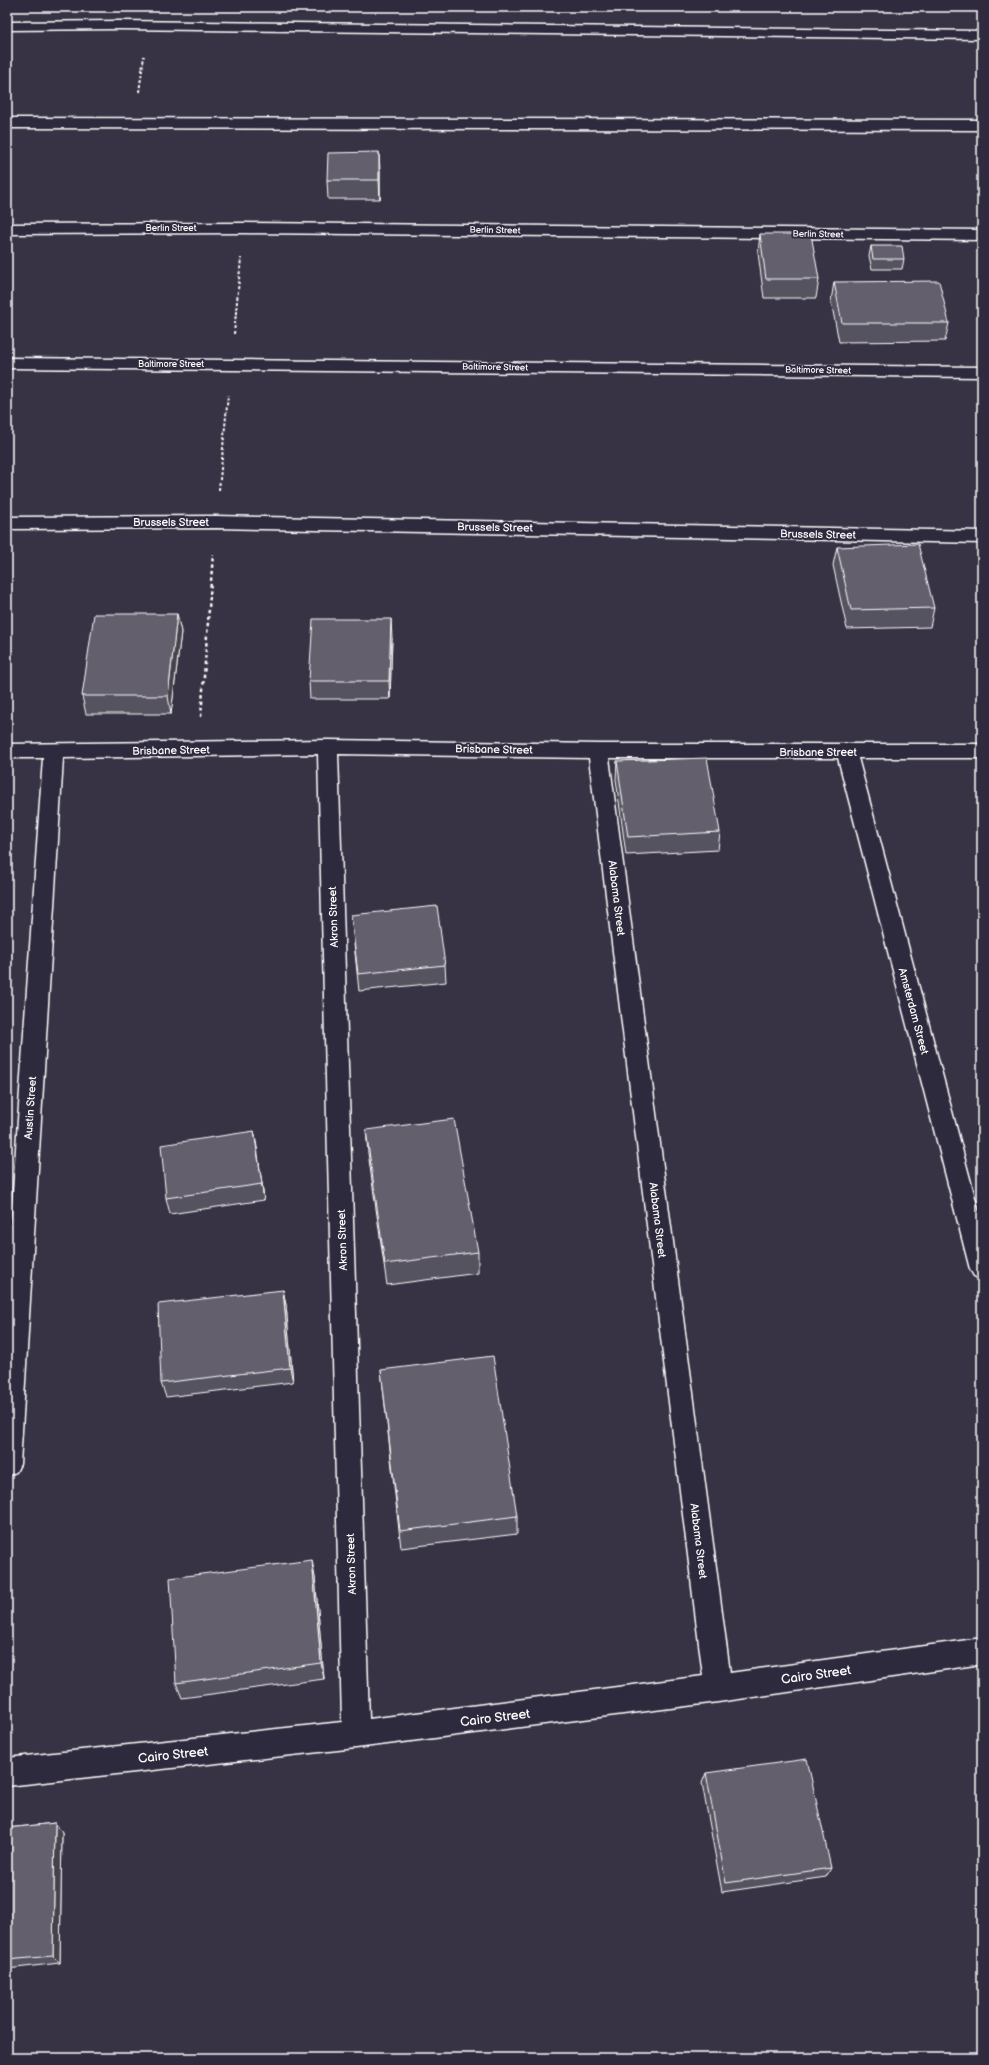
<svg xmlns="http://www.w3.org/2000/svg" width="989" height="2065" font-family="'Balsamiq Sans',sans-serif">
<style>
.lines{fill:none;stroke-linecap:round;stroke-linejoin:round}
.minor-casing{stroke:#fff;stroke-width:3}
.path-far1{stroke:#fff;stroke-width:2;stroke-dasharray:3 2;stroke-linecap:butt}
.path{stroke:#fff;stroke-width:2.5;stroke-dasharray:3.5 3;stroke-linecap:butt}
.minor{fill:#2f2a3d;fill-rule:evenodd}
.wall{fill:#55525e;stroke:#fff}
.shaded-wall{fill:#45424c;stroke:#fff}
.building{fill:#635f6d;stroke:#fff}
.labels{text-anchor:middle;stroke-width:4;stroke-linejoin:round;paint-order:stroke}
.far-street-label{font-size:9px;fill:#fff;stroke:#2f2a3d}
.street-label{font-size:11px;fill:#fff;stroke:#2f2a3d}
.near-street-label{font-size:13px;fill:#fff;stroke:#2f2a3d}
</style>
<rect width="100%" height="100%" fill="#373345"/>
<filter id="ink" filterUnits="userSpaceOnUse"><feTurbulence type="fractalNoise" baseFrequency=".025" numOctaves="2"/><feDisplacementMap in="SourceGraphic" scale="8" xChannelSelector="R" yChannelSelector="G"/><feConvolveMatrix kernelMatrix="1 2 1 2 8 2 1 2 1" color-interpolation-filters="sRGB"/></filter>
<g filter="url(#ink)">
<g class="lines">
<g class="minor-casing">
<g id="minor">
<polygon points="120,21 982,31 982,39 120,29 7,30 7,22"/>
<polygon points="7,118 982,120 982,130 7,128"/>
<polygon points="243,223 982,230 982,240 243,233 7,234 7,224"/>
<polygon points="7,358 982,367 982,377 7,368"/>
<polygon points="216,516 982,531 982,543 216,528 7,529 7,517"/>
<path d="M328 740 598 744H982V758H858L982 1224V1280L974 1276 970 1269 838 758H609L730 1673 982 1638V1664L718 1702 356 1748 7 1786V1758L342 1722 318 754 63 758 20 1464 16 1472 7 1476V1279L43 758H7V744ZM338 754 589 758 703 1676 369 1719Z"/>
</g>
</g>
<g class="path-far1">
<polyline points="139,92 144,56"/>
<polyline points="234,334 241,258"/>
<polyline points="219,490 228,395"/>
</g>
<polyline class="path" points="201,717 213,554"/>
<use href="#minor" class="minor"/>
</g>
<g class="wall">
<polygon points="380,171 380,199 328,199 327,180"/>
<polygon points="760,234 819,279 816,298 764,298 758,253"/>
<polygon points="871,246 904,259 902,269 872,269 869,256"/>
<polygon points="834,282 949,323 945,341 839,342 831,301"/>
<polygon points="837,547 934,608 930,627 847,629 833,565"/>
<polygon points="177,614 181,632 171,714 86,714 82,696"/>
<polygon points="392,638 390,699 310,699 309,681"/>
<polygon points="617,761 720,832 718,850 626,855 616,779"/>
<polygon points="351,915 445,965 446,982 359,991"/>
<polygon points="366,1130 478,1252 478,1273 387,1285 368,1153"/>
<polygon points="254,1131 264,1200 170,1214 166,1198"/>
<polygon points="283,1290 286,1305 293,1382 166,1397 161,1383"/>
<polygon points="381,1370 517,1516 517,1534 401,1548"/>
<polygon points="315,1577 324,1679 182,1698 176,1683"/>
<polygon points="706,1773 831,1868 826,1877 722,1892 702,1783"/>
<polygon points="55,1823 62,1832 60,1963 7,1969 7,1828"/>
</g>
<g class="shaded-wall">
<polygon points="379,152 380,171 380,199 379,180"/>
<polygon points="177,614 181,632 171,714 168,696"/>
<polygon points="391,619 392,638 390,699 389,681"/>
<polygon points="254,1131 257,1147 264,1200 262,1184"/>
<polygon points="283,1290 286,1305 293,1382 290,1368"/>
<polygon points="312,1560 315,1577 324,1679 321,1663"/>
<polygon points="55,1823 62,1832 60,1963 53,1956"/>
</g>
<g class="building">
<polygon points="379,152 379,180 327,180 328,153"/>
<polygon points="760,234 811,234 819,279 766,279"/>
<polygon points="871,246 902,246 904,259 873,259"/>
<polygon points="939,281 949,323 842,323 834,282"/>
<polygon points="918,544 934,608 851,610 837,547"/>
<polygon points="94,614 177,614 168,696 82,696"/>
<polygon points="313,619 391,619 389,681 309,681"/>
<polygon points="707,758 720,832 628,837 617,761"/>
<polygon points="437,906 445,965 358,974 351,915"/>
<polygon points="454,1119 478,1252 385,1264 366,1130"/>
<polygon points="254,1131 262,1184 166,1198 161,1145"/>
<polygon points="283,1290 290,1368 161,1383 158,1304"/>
<polygon points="493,1356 517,1516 400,1531 381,1370"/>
<polygon points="312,1560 321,1663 176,1683 170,1578"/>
<polygon points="807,1759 831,1868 726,1883 706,1773"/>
<polygon points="55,1823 53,1956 7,1960 7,1828"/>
</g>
</g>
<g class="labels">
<g class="far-street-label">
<text x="171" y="231">Berlin Street</text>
<text transform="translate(495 230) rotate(1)" y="3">Berlin Street</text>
<text transform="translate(818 234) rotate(1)" y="3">Berlin Street</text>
<text x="171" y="367">Baltimore Street</text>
<text transform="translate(495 367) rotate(1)" y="3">Baltimore Street</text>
<text transform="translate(818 370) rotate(1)" y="3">Baltimore Street</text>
</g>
<g class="street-label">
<text x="171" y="526">Brussels Street</text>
<text transform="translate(495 527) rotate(1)" y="4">Brussels Street</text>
<text transform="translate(818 534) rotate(1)" y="4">Brussels Street</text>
<text transform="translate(494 749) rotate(1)" y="4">Brisbane Street</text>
<text transform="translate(171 750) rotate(-1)" y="4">Brisbane Street</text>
<text x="818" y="756">Brisbane Street</text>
<text transform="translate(617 898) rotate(83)" y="4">Alabama Street</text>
<text transform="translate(333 917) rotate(-92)" y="4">Akron Street</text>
<text transform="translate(914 1011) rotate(75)" y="4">Amsterdam Street</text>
<text transform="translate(30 1108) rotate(-86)" y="4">Austin Street</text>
<text transform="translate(658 1220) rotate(83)" y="4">Alabama Street</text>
<text transform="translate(342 1240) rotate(-92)" y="4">Akron Street</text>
<text transform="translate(699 1541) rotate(83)" y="4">Alabama Street</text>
<text transform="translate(351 1564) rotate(-92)" y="4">Akron Street</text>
</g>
<g class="near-street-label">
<text transform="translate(816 1674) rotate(-8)" y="5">Cairo Street</text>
<text transform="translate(495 1717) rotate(-7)" y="5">Cairo Street</text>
<text transform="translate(173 1754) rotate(-6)" y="5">Cairo Street</text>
</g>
</g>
<rect width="989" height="2065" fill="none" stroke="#2f2a3d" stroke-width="24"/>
<rect x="12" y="12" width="965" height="2041" fill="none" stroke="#fff" stroke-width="1.5" filter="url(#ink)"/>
</svg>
